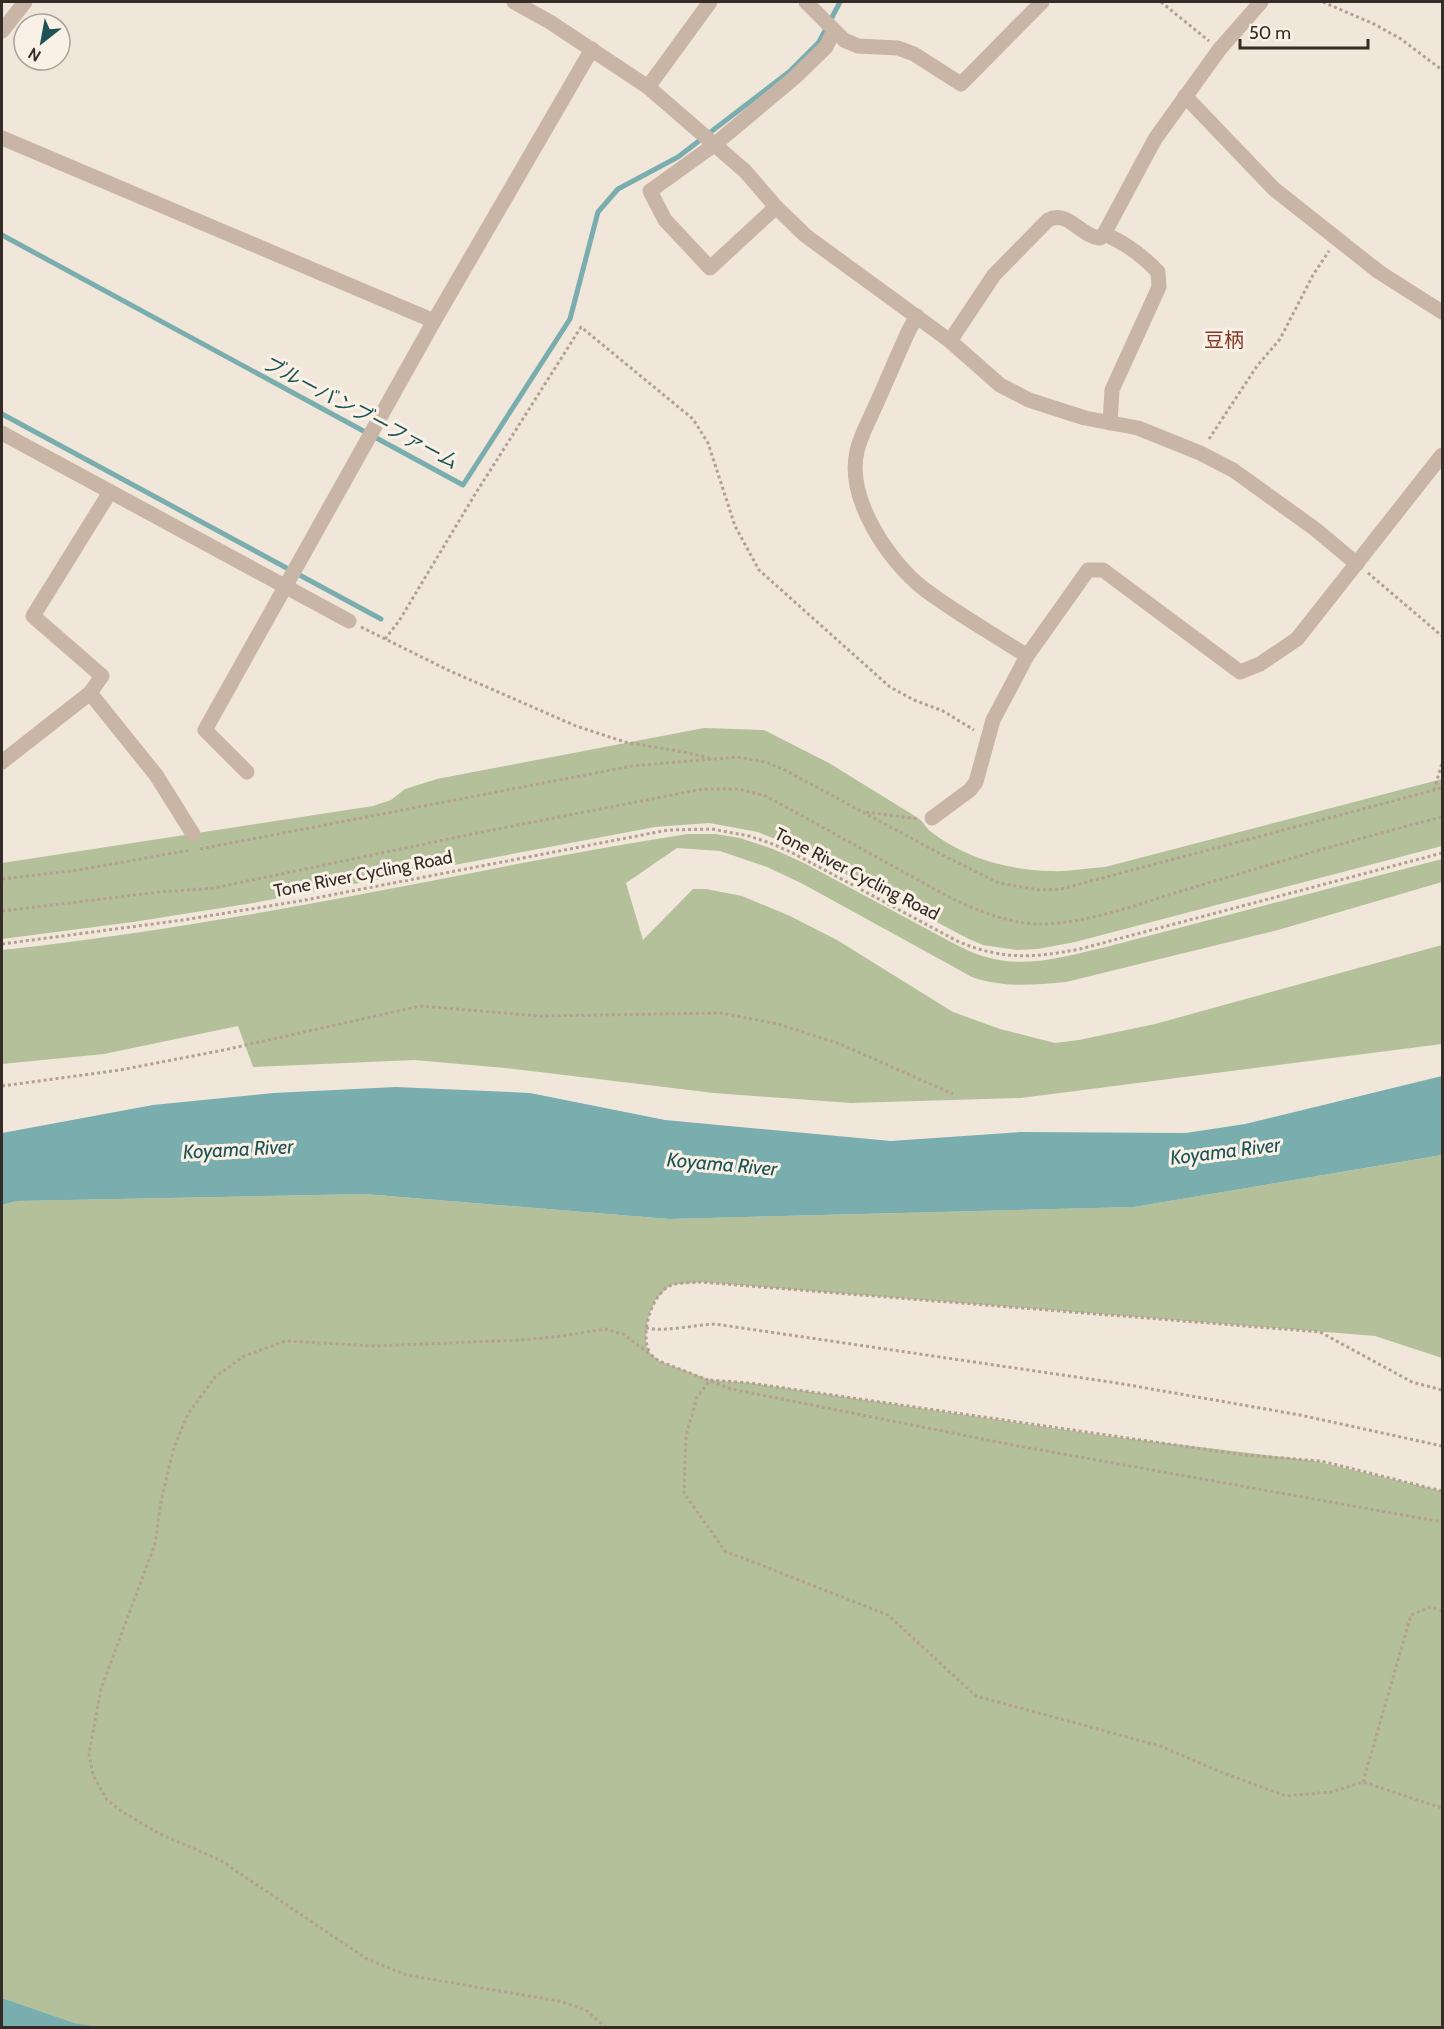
<svg xmlns="http://www.w3.org/2000/svg" width="1444" height="2029" font-family="Cabin,'Noto Sans JP',sans-serif">
<style>
.green{fill:#b4c09a}
.water{fill:#79adae}
.lines{fill:none;stroke-linecap:round;stroke-linejoin:round}
.stream{stroke:#79adae;stroke-width:5}
.path{stroke:#b59f90;stroke-width:3;stroke-dasharray:3 3;stroke-linecap:butt}
.minor{stroke:#c9b5a6;stroke-width:15}
.labels{text-anchor:middle;stroke-width:6;stroke-linejoin:round;paint-order:stroke}
.street-label{font-size:18px;fill:#352b27;stroke:#f9f0e6}
.neighbourhood-label{font-size:20px;fill:#833621;stroke:#f9f0e6}
.water-label{font-size:20px;font-style:italic;fill:#1d5356;stroke:#f9f0e6}
</style>
<rect width="100%" height="100%" fill="#f1e6da"/>
<g class="green">
<path d="M704 728 764 730 829 763 918 818C924 822 925 827 930 831 964 858 1008 870 1050 871 1068 872 1087 868 1105 867L1442 779V846L1075 942 1038 949 1017 950 983 945 967 938 790 845 758 832 709 823 655 827 253 903 133 922 2 939V863L373 806 391 800 405 789 437 779Z"/>
<path d="M688 834H715L740 838 773 849 804 863 951 942C963 948 974 954 986 957 1026 969 1067 956 1106 947L1442 859V882L1278 930 1066 982C1033 985 1003 988 972 977L803 884 767 867 720 851 677 848 626 883 643 940 693 889H706L742 896 790 916 837 940 953 1012 1000 1029 1055 1043 1079 1040 1155 1024 1442 945V1044L1021 1098 851 1103 714 1093 505 1068 414 1060 253 1067 238 1026 104 1054 2 1064V950C119 937 236 918 352 896 464 875 576 851 688 834Z"/>
<polygon points="1442,1155 1442,1358 1375,1336 700,1282 670,1285 656,1299 649,1315 646,1328 646,1345 650,1353 659,1361 710,1380 750,1383 1107,1436 1315,1461 1442,1491 1442,2027 97,2028 75,2023 2,1998 2,1205 17,1201 364,1194 669,1219 1134,1207"/>
</g>
<g class="water">
<polygon points="1442,1076 1442,1155 1134,1207 669,1219 364,1194 17,1201 2,1205 2,1133 153,1105 273,1093 396,1087 530,1093 665,1120 891,1141 1021,1132 1186,1133 1245,1124"/>
<polygon points="2,1998 75,2023 97,2027 2,2027"/>
</g>
<g class="lines">
<g class="stream">
<polyline points="2,235 463,485 570,319 598,212 618,189 678,157 789,72 819,42 840,2"/>
<polyline points="2,414 381,619"/>
</g>
<g class="path">
<polyline points="1161,2 1209,41"/>
<polyline points="1323,2 1374,24 1401,39 1442,70"/>
<polyline points="1209,439 1257,366 1280,339 1313,275 1329,251"/>
<polyline points="1368,573 1442,636"/>
<polyline points="361,627 450,671 576,726 625,742 684,752 710,758"/>
<polyline points="385,639 399,621 474,496 581,327 693,419 708,443 735,526 759,570 890,687 914,700 943,711 974,730"/>
<polyline points="1434,790 1442,763"/>
<polyline points="866,812 918,819"/>
<polyline points="200,849 632,766 737,757 766,762 783,769 948,858 999,883 1038,890 1061,889 1442,788"/>
<polyline points="2,879 78,870 191,850"/>
<path d="M2 911 160 892 214 888 482 832 703 789H739L766 796 949 897C978 911 1012 925 1045 924 1094 922 1144 902 1191 888 1275 863 1358 838 1442 817"/>
<path d="M2 944 183 920 300 901 668 830 712 829 749 836 770 843 791 852 959 942C1003 960 1034 958 1080 949L1442 853"/>
<polyline points="2,1086 120,1070 224,1050 420,1006 540,1016 721,1013 778,1024 840,1044 953,1094"/>
<path d="M646 1328C666 1332 693 1325 715 1324L1117 1383 1300 1415 1442 1446"/>
<path d="M649 1351C640 1333 652 1292 672 1285 680 1282 691 1283 700 1282L1320 1332 1412 1382 1442 1390"/>
<polyline points="1442,1491 1321,1461 1244,1455 750,1383 710,1380 697,1397 686,1436 684,1493 725,1551 888,1615 976,1696 1160,1746 1223,1773 1286,1796 1332,1792 1363,1782 1442,1808"/>
<polyline points="1363,1782 1411,1615 1430,1607 1442,1611"/>
<polyline points="606,2028 586,2010 559,2001 406,1975 367,1959 220,1860 160,1834 124,1813 107,1800 93,1775 89,1754 101,1689 155,1544 161,1501 174,1447 188,1414 215,1377 244,1356 286,1341 375,1346 521,1340 562,1336 605,1329 623,1334 659,1361 731,1389 1013,1445 1442,1522"/>
</g>
<g class="minor">
<polyline points="514,2 550,22 648,87 745,171 776,207 806,236 950,341 1000,385 1029,400 1085,418 1138,428 1200,453 1233,470 1315,529 1357,564"/>
<polyline points="806,2 844,40 858,46 898,48 914,54 961,84 1042,2"/>
<polyline points="2,31 25,2"/>
<polyline points="648,87 710,2"/>
<polyline points="1185,96 1274,189 1379,272 1442,312"/>
<polyline points="2,138 434,321"/>
<polyline points="776,207 710,268 665,220 650,191 714,145 794,78 826,47 834,30"/>
<path d="M1104 234C1126 243 1142 255 1158 272L1159 287 1112 390 1110 423"/>
<path d="M917 316 909 330C897 356 886 383 874 409 868 423 860 437 857 451 846 498 888 561 924 589 956 613 993 634 1027 656"/>
<path d="M950 341 994 275 1048 220C1068 209 1081 237 1100 238L1104 234 1155 139 1219 50 1261 2"/>
<polyline points="2,433 349,621"/>
<polyline points="90,693 156,775 193,834"/>
<polyline points="2,762 90,693 102,676 33,616 110,492"/>
<polyline points="247,772 205,730 434,321 592,49"/>
<polyline points="932,818 970,790 976,782 993,720 1027,656 1088,570 1103,570 1240,672 1260,664 1297,639 1442,455"/>
</g>
</g>
<g class="labels">
<g class="street-label">
<text transform="translate(363 874) rotate(-11)" y="6">Tone River Cycling Road</text>
<text transform="translate(857 874) rotate(27)" y="6">Tone River Cycling Road</text>
</g>
<g class="neighbourhood-label">
<text x="1224" y="347">豆柄</text>
</g>
<g class="water-label">
<text transform="translate(360 412) rotate(28)" y="7">ブルーバンブーファーム</text>
<text transform="translate(238 1149) rotate(-3)" y="7">Koyama River</text>
<text transform="translate(1225 1151) rotate(-7)" y="7">Koyama River</text>
<text transform="translate(722 1164) rotate(5)" y="7">Koyama River</text>
</g>
</g>
<rect width="1444" height="2029" fill="none" stroke="#352b27" stroke-width="6"/>
<g transform="translate(42 42) rotate(211)"><circle r="28" fill="#f9f0e6" stroke="#aba19a" stroke-width="1.5"/>
<path d="M0-4.5L10 22L0 15L-10 22Z" fill="#1d5356"/>
<text y="-9" font-size="16" font-weight="bold" text-anchor="middle" fill="#352b27">N</text>
</g>
<path d="M1240 39v9h128v-9" fill="none" stroke="#352b27" stroke-width="3"/>
<text x="1249" y="39" font-size="18" fill="#352b27" stroke="#f9f0e6" stroke-width="4.5" paint-order="stroke">50 m</text>
</svg>
